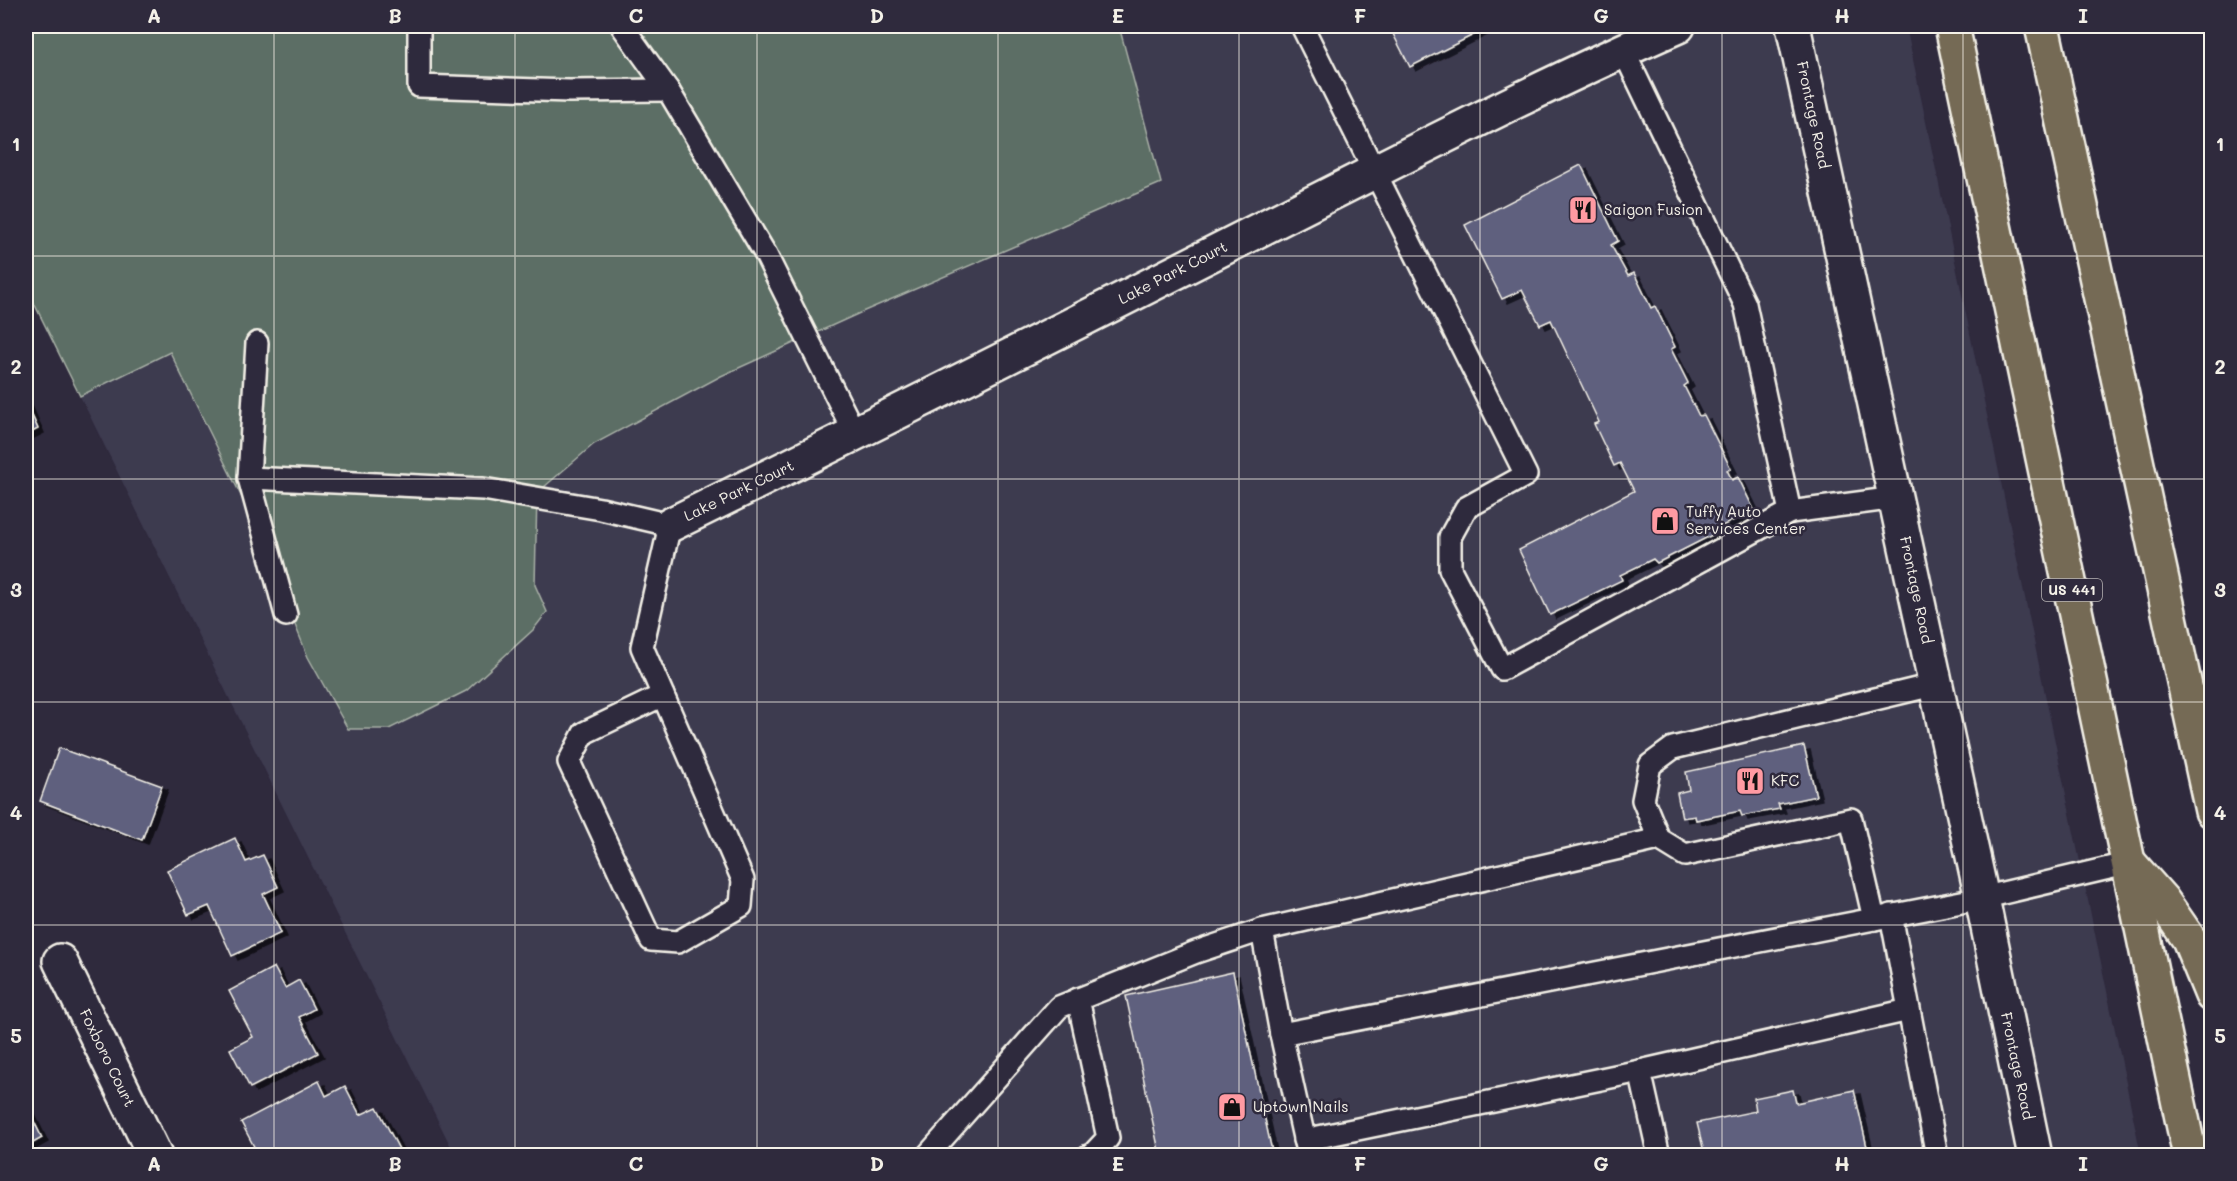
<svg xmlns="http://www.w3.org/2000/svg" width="2237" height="1181" font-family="Mali,sans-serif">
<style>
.built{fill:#3d3a50}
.green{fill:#5c6e65;stroke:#a8b0a6;stroke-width:1.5}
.building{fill:#5f617e;stroke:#f4f1e8;stroke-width:1.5;filter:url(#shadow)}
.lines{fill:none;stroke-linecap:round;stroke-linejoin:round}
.service-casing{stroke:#f4f1e8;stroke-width:26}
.minor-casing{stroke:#f4f1e8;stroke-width:38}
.primary-casing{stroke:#f4f1e8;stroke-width:38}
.service{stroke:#2f2a3d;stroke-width:21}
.minor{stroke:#2f2a3d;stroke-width:33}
.primary{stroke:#756a55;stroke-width:33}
.grid{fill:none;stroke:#f4f1e8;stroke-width:1.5;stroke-opacity:0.55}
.labels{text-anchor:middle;stroke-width:5;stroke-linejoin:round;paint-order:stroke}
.shield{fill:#2f2a3d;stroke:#b9b5b5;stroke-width:1.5}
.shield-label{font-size:14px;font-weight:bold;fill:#f4f1e8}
.street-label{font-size:15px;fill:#f4f1e8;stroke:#2f2a3d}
.poi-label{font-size:15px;fill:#f4f1e8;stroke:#2f2a3d;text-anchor:start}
.neatline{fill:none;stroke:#f4f1e8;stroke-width:2}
.grid-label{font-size:20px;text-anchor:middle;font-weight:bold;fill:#f4f1e8}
</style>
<defs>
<filter id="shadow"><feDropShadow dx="6" dy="4" stdDeviation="0" flood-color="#0009"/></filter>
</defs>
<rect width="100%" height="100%" fill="#2f2a3d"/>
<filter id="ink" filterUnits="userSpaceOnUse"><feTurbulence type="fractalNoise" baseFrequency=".0167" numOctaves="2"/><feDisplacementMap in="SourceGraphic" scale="12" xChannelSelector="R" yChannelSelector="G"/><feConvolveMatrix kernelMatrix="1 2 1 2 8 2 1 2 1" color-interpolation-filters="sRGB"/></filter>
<g filter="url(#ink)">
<polygon class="built" points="1119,26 1906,26 2141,1155 455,1155 80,396 170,351 251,516 308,657 466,691 533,630 547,612 535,585 537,493 594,444 721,376 862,312 1161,183"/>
<polygon class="green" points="26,26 1119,26 1161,183 862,312 721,376 594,444 537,493 535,585 547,612 533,630 466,691 389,729 348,729 308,657 251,516 170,352 80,396 26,287"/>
<g class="building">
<polygon points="1389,26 1491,26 1410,67"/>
<polygon points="1581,165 1618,241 1611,245 1628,276 1634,273 1651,308 1655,306 1675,347 1671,349 1688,383 1684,386 1699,416 1704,415 1731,469 1727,470 1732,480 1738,477 1754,510 1716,529 1718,532 1657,563 1653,559 1620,575 1622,580 1550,615 1519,550 1634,491 1620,463 1614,466 1594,424 1599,422 1551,320 1540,325 1522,290 1502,299 1465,225"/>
<polygon points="26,402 38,429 26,435"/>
<polygon points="1804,746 1816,796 1778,804 1780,809 1742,816 1740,811 1696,820 1695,816 1682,818 1677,793 1689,790 1686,772"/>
<polygon points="59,748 162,786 142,840 40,801"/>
<polygon points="235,838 246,862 263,855 278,887 263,894 281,933 232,956 209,906 188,915 167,870"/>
<polygon points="274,967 285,988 299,980 314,1009 299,1017 318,1053 250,1088 230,1049 253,1037 229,991"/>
<polygon points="1233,972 1273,1156 1160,1156 1126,996"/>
<polygon points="319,1081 326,1096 345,1086 360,1115 377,1107 402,1155 292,1156 291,1154 288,1156 259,1156 241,1122"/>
<polygon points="1793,1090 1796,1103 1854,1090 1869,1156 1705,1156 1697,1123 1756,1111 1754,1098"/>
<polygon points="26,1105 42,1138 26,1147"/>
</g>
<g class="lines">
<g class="service-casing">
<g id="service">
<polyline points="419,26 419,86 569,91 668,90"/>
<polyline points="622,26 668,90 766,255 855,434"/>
<polyline points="1302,26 1526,475 1466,508 1450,537 1450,569 1502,669 1790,512"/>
<polyline points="1623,50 1745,304 1790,512 1896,498"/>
<polyline points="257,343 249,478 286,615"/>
<polyline points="249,478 483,489 601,509 670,525 642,647 743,880 741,906 678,942 651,940 569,762 584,733 663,695"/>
<polyline points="1891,915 1937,1156"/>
<polyline points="1874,919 1851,819 1685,855 1659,839 1643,800 1650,765 1673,748 1937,684"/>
<polyline points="1262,930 1659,839"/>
<polyline points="1078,999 1108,1138 1093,1154 1088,1156"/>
<polyline points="1640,1071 1659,1156"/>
<polyline points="1304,1140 1640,1071 1909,1010"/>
<polyline points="927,1156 1059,1007 1196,952 1262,930 1281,1034"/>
<polyline points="1308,1156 1281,1034 1982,898 2130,863"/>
</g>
</g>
<g class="minor-casing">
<g id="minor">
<polyline points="1793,26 1982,898 2035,1156"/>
<path d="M670 525C862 431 1052 335 1241 239 1386 166 1530 91 1678 26"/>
<polyline points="60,961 155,1156"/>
</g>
</g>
<g class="primary-casing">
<g id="primary">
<polyline points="1952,26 2190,1156"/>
<polyline points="2042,26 2212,811"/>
<polyline points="2131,865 2162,900 2189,939 2212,995"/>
</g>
</g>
<use href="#service" class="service"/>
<use href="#minor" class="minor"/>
<use href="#primary" class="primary"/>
</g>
</g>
<path class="grid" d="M274 26V1156M515 26V1156M757 26V1156M998 26V1156M1239 26V1156M1480 26V1156M1722 26V1156M1963 26V1156M26 256H2212M26 479H2212M26 702H2212M26 925H2212"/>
<defs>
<g id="restaurant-square" transform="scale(1.5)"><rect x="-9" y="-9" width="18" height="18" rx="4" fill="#ff9aa2" stroke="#2f2a3d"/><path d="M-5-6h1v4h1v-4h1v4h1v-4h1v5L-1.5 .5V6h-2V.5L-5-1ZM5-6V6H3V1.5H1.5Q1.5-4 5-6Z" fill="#111"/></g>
<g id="shop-square" transform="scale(1.5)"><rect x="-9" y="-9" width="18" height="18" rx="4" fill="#ff9aa2" stroke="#2f2a3d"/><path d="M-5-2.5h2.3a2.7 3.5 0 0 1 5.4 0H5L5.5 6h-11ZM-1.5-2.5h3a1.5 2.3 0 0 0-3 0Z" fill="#111"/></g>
</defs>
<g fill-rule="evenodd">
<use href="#restaurant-square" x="1583" y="210"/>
<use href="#shop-square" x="1665" y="521"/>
<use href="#restaurant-square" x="1750" y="781"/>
<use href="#shop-square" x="1232" y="1107"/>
</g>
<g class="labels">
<rect class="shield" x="2042" y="579" width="60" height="22" rx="4.5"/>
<g class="shield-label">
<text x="2072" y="595">US 441</text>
</g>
<g class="street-label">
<text transform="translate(1813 115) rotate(78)" y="5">Frontage Road</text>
<text transform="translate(1173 273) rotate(-27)" y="5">Lake Park Court</text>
<text transform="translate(739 491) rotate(-26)" y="5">Lake Park Court</text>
<text transform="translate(1916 590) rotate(78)" y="5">Frontage Road</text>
<text transform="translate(107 1058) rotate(64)" y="5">Foxboro Court</text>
<text transform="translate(2017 1066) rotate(78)" y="5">Frontage Road</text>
</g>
<g class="poi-label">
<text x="1604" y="215">Saigon Fusion</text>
<text x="1686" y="517">Tuffy Auto<tspan x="1686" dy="17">Services Center</tspan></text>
<text x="1771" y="786">KFC</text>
<text x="1253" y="1112">Uptown Nails</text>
</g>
</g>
<rect width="2237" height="1181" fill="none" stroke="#2f2a3d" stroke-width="66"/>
<rect x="33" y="33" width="2171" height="1115" class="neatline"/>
<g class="grid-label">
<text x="154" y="23">A</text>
<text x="395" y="23">B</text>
<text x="636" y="23">C</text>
<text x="877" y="23">D</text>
<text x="1118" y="23">E</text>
<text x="1360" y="23">F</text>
<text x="1601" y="23">G</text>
<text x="1842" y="23">H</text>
<text x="2083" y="23">I</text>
<text x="16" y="151">1</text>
<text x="2220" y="151">1</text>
<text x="16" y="374">2</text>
<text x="2220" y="374">2</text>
<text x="16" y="597">3</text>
<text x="2220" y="597">3</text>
<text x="16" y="820">4</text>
<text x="2220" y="820">4</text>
<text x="16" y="1043">5</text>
<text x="2220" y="1043">5</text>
<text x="154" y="1171">A</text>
<text x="395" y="1171">B</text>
<text x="636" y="1171">C</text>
<text x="877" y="1171">D</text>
<text x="1118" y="1171">E</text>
<text x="1360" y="1171">F</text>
<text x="1601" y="1171">G</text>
<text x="1842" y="1171">H</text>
<text x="2083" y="1171">I</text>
</g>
</svg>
